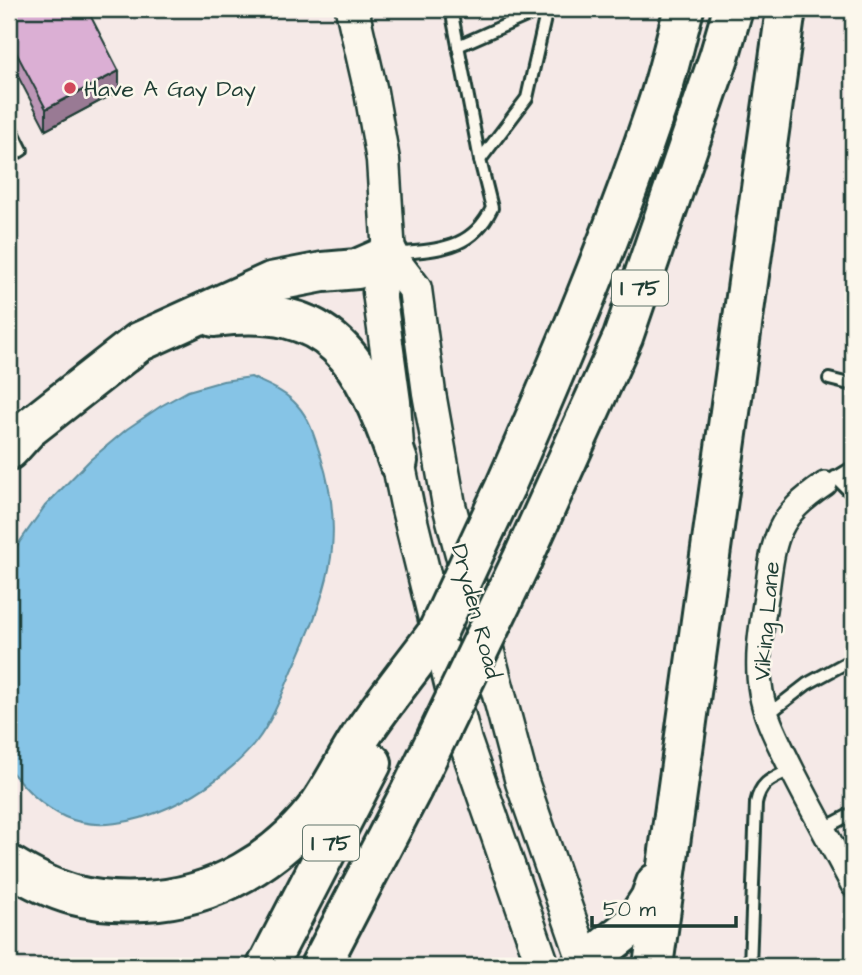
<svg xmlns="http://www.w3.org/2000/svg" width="862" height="975" font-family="'Architects Daughter',sans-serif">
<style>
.water{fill:#86c4e6;stroke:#5d8e9f;stroke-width:2}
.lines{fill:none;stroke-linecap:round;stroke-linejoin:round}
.service-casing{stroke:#1f3d34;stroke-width:16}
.minor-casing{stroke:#1f3d34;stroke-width:28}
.secondary-casing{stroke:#1f3d34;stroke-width:37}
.motorway-casing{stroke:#1f3d34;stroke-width:44}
.service{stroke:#fbf7ec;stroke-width:10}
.minor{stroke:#fbf7ec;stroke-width:23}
.secondary{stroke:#fbf7ec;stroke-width:32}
.motorway{stroke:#fbf7ec;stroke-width:38}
.motorway-bridge-casing{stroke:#1f3d34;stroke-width:44;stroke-linecap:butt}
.motorway-bridge{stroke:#fbf7ec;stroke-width:38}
.wall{fill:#bc96b6;stroke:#1f3d34;stroke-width:2}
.shaded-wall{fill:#997a94;stroke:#1f3d34;stroke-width:2}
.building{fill:#dbafd4;stroke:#1f3d34;stroke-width:2}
.poi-dot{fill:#d1495b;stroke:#fbf7ec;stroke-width:2.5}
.labels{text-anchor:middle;stroke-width:5;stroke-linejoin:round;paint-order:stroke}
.shield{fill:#fbf7ec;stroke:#61756b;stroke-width:2}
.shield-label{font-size:21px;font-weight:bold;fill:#1f3d34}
.poi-label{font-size:23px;fill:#1f3d34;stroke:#fbf7ec;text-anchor:start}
.street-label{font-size:23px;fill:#1f3d34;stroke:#fbf7ec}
</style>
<rect width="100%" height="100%" fill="#f5e9e7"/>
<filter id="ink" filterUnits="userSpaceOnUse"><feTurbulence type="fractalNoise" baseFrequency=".0143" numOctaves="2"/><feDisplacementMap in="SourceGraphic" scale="14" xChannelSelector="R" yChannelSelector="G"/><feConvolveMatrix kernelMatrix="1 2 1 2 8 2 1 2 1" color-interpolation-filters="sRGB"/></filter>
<g filter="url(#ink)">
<path class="water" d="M251 377C267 385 285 391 297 405 310 419 315 439 321 457 348 542 326 594 292 671 282 695 272 721 256 742 219 789 125 844 65 817 41 806 25 788 9 769V557L45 506 90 460 127 429 161 406 188 391 223 381Z"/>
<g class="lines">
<g class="service-casing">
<g id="service">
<polyline points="458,46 542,9"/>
<polyline points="9,124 22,150 9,158"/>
<polyline points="480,160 527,98 547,9"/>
<path d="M395 254C438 249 471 251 492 208L480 160 451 9"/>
<polyline points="829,379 853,385"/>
<polyline points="835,477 853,495"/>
<polyline points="825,484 853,467"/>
<polyline points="767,715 807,684 853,659"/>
<polyline points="823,829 853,813"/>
<path d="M750 966 756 803C761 780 773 779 792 769"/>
</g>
</g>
<g class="minor-casing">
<path id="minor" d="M825 484C777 516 774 536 767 591 762 623 755 659 761 692 765 718 779 743 790 766 810 806 832 845 853 885"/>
</g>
<g class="secondary-casing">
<g id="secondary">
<polyline points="352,9 371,92 383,160 389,255 379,292 394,402 398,461 407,505 465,741 543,966"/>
<polyline points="389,255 415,289 429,393 449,505 522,782 586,966"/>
</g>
</g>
<g class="motorway-casing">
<g id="motorway">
<path d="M214 317C333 301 363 361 398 461"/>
<polyline points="9,450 28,429 139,342 271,282 323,272 357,269 389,255"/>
<path d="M505 487C560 362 613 236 657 106 668 74 675 41 684 9"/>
<polyline points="523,558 623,337 719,57 733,9"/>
<path d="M9 865C56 894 89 904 145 901 214 898 279 860 320 804 337 779 350 751 367 727 389 695 414 664 437 633"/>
<polyline points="267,966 372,763"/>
<polyline points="320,966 412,789"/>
<polyline points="581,966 633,925 650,899 656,883"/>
<polyline points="653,966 786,9"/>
</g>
</g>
<use href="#service" class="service"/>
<use href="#minor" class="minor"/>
<use href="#secondary" class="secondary"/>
<use href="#motorway" class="motorway"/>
<g class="motorway-bridge-casing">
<g id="motorway-bridge">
<polyline points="437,633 505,487"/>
<polyline points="412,789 523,558"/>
</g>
</g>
<use href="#motorway-bridge" class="motorway-bridge"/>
</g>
<polygon class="wall" points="9,9 119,91 46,130 9,59"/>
<polygon class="shaded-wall" points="119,71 119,91 46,130 46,109"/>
<polygon class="building" points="9,9 87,9 119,71 46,109 9,39"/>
</g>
<circle class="poi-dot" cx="70" cy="88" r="7"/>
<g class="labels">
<g class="shield">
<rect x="612" y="270.5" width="56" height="35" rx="5"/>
<rect x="303" y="825.5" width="56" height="35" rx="5"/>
</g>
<g class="shield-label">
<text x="640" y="295">I 75</text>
<text x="331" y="850">I 75</text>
</g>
<g class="poi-label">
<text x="84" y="96">Have A Gay Day</text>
</g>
<g class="street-label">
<text transform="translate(477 611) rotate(75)" y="8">Dryden Road</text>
<text transform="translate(766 621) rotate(-85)" y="8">Viking Lane</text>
</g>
</g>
<rect width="862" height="975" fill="none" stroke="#fbf7ec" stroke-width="35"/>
<rect x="18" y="18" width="827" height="940" fill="none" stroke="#1f3d34" stroke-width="2.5" filter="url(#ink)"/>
<path d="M592 916v10h144v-10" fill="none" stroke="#1f3d34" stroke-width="3.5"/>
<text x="603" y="916" font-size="21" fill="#1f3d34" stroke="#fbf7ec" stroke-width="5" paint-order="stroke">50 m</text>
</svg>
